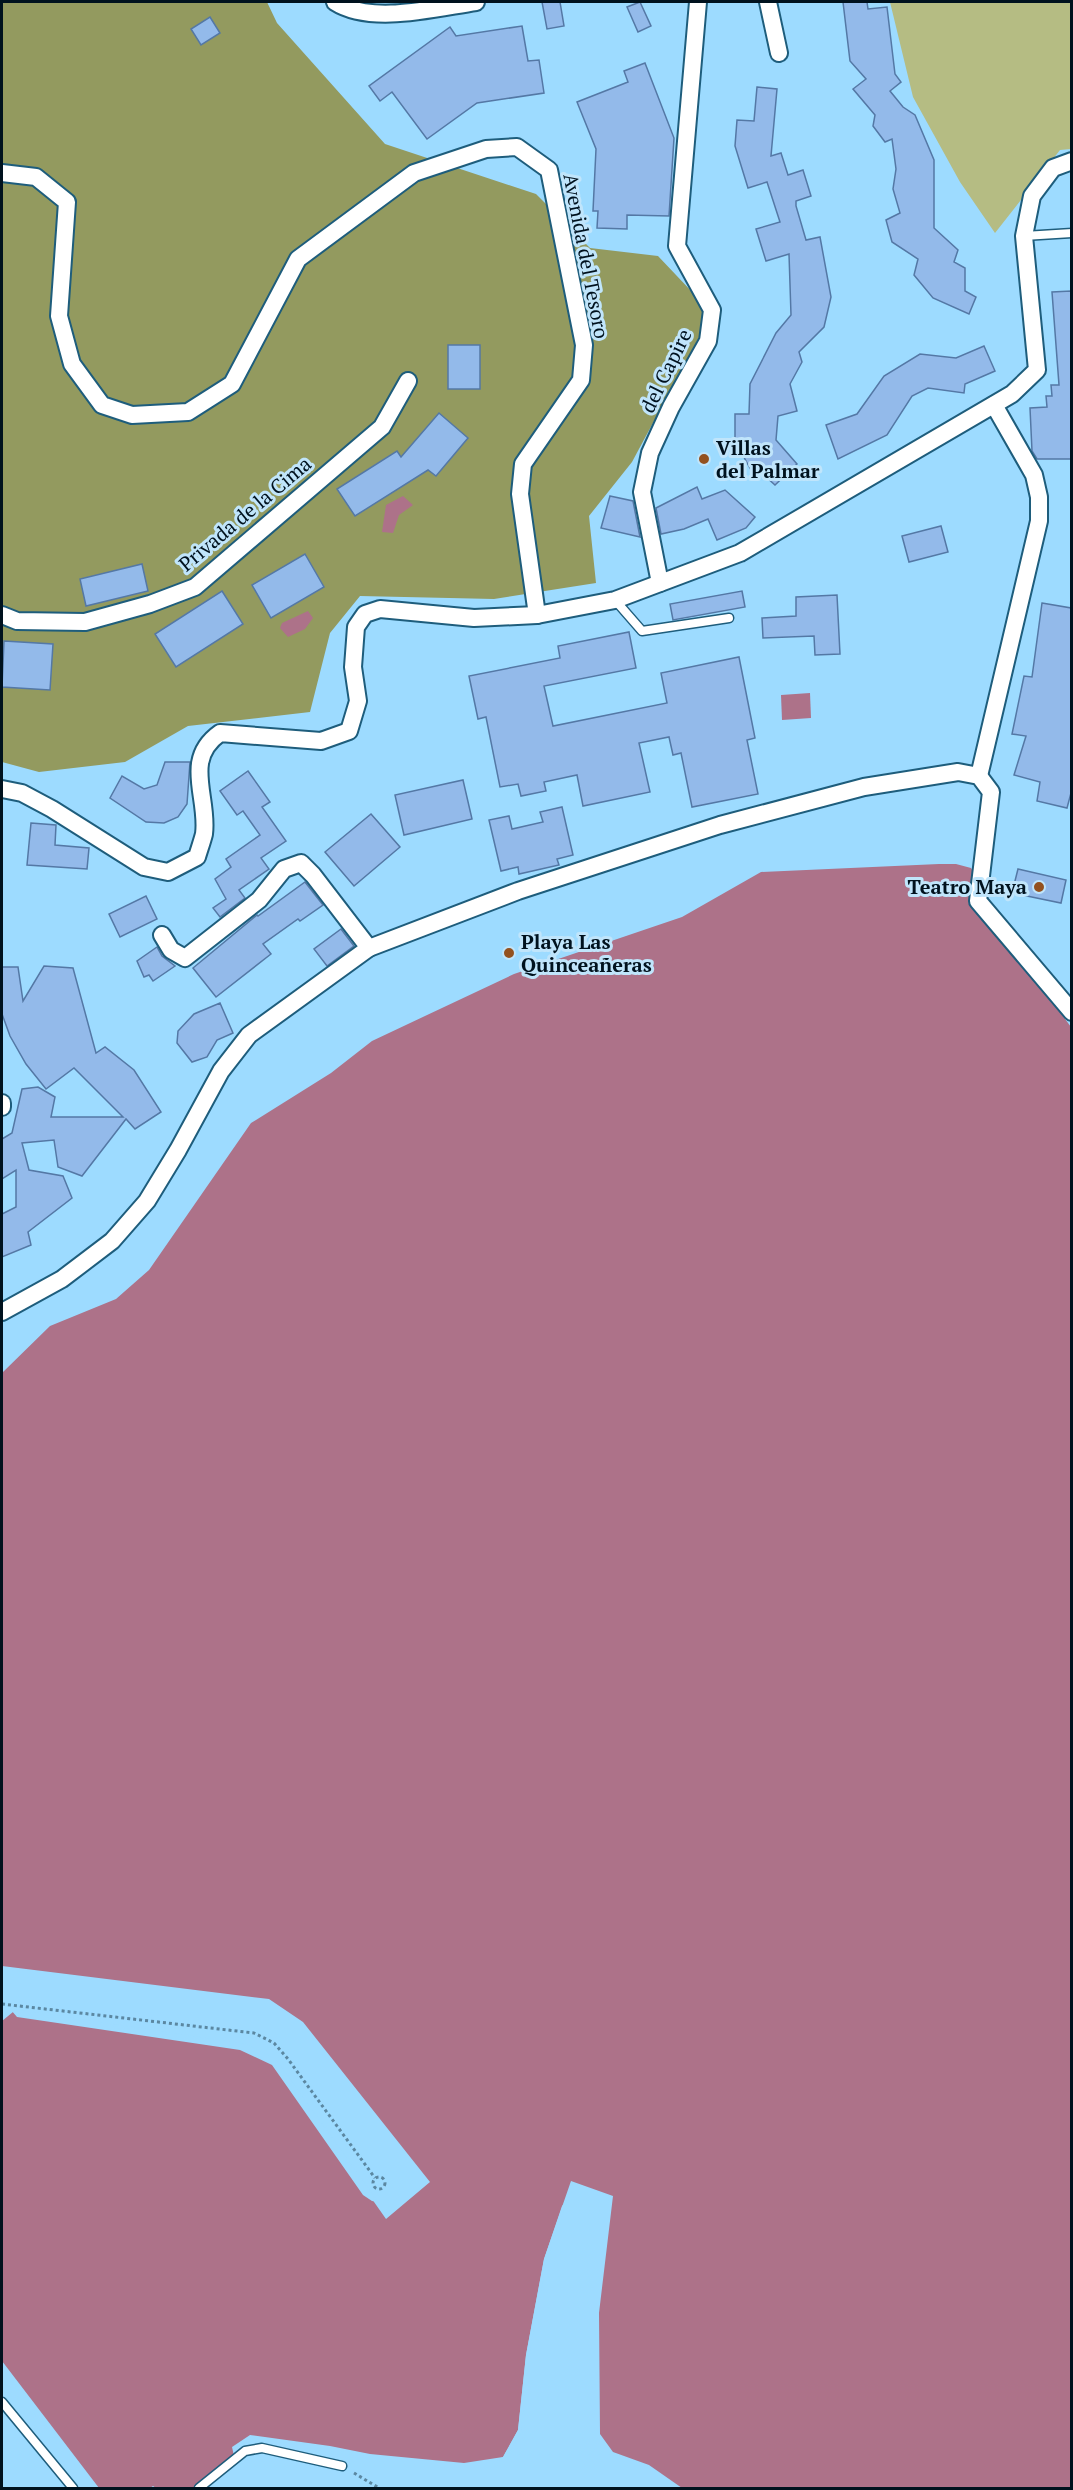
<svg xmlns="http://www.w3.org/2000/svg" width="1073" height="2490" font-family="'PT Serif',serif">
<style>
.green{fill:#b5bc83}
.forest{fill:#939a5f}
.water{fill:#ad7289}
.pier{fill:#9ddbff}
.building{fill:#93baea;stroke:#5478a5;stroke-width:1.5}
.lines{fill:none;stroke-linecap:round;stroke-linejoin:round}
.lane-casing{stroke:#1e5d7c;stroke-width:11}
.street-casing{stroke:#1e5d7c;stroke-width:20}
.path{stroke:#5b87a1;stroke-width:3;stroke-dasharray:3 3;stroke-linecap:butt}
.lane{stroke:#fff;stroke-width:8}
.street{stroke:#fff;stroke-width:16}
.poi-dot{fill:#93511f;stroke:#c0e5fb;stroke-width:2}
.labels{text-anchor:middle;stroke-width:6;stroke-linejoin:round;paint-order:stroke}
.street-label{font-size:20px;fill:#00121e;stroke:#c0e5fb}
.poi-label{font-size:20px;font-weight:bold;fill:#00121e;stroke:#c0e5fb;text-anchor:start}
</style>
<rect width="100%" height="100%" fill="#9ddbff"/>
<polygon class="green" points="890,2 1071,2 1071,149 1060,150 995,233 960,182 913,97"/>
<polygon class="forest" points="2,2 267,2 277,23 385,144 536,194 590,248 658,256 712,313 632,462 589,516 596,583 494,599 360,596 330,633 310,712 188,726 125,762 39,772 2,762"/>
<g class="water">
<polygon points="403,496 413,505 399,515 393,533 382,532 386,505"/>
<polygon points="308,611 313,618 305,629 288,637 280,628 282,623"/>
<polygon points="810,693 811,718 782,720 781,695"/>
<polygon points="939,864 956,864 971,868 1036,980 1071,1027 1071,2488 682,2488 649,2465 613,2452 600,2434 599,2313 613,2196 571,2181 544,2259 526,2355 518,2430 503,2457 464,2463 370,2454 330,2446 250,2435 232,2447 234,2456 193,2488 156,2488 153,2486 150,2488 99,2488 2,2361 2,2021 13,2012 246,2047 275,2061 386,2219 430,2182 303,2022 269,1999 2,1966 2,1373 50,1326 116,1299 149,1270 251,1123 331,1073 372,1041 514,974 682,917 761,872"/>
</g>
<g class="pier">
<polygon points="14,2009 246,2044 276,2059 378,2202 372,2201 363,2195 272,2065 240,2050 17,2017 11,2010"/>
<polygon points="568,2199 547,2260 529,2356 521,2431 506,2459 496,2461 503,2457 518,2430 526,2355 544,2259 562,2206"/>
</g>
<g class="building">
<polygon points="542,2 560,2 564,26 547,29"/>
<polygon points="640,2 651,26 638,32 627,7"/>
<polygon points="843,2 867,2 868,9 887,7 895,74 901,82 890,91 903,107 915,115 934,160 934,228 958,250 954,262 965,268 965,291 976,297 969,314 933,298 914,275 918,259 892,242 886,220 900,213 893,189 896,169 892,139 885,142 873,126 875,115 853,89 866,79 850,61"/>
<polygon points="210,17 220,33 201,45 191,29"/>
<polygon points="522,26 528,61 539,60 544,93 477,103 427,139 392,92 380,101 369,86 450,27 456,36"/>
<polygon points="645,63 674,138 669,216 627,215 627,229 597,228 598,211 593,211 596,149 577,102 628,82 624,71"/>
<polygon points="757,87 777,89 771,156 781,153 788,175 803,170 811,196 796,201 796,206 806,240 820,237 831,297 824,327 799,352 802,362 790,384 797,411 778,416 776,440 797,464 775,485 755,467 751,470 735,441 735,414 749,414 750,384 776,333 791,315 789,254 766,261 756,229 780,222 767,182 748,188 735,146 737,120 754,121"/>
<polygon points="1071,291 1071,459 1037,459 1032,451 1030,408 1047,407 1046,396 1052,396 1051,385 1059,385 1052,292"/>
<rect x="448" y="345" width="32" height="44"/>
<polygon points="984,346 995,371 965,384 964,393 928,388 912,396 887,435 838,459 826,425 857,414 884,376 920,354 956,358"/>
<polygon points="439,413 468,438 436,476 428,470 355,516 337,489 397,451 401,457"/>
<polygon points="697,487 702,499 725,490 755,517 746,528 717,540 708,519 684,529 661,534 656,508"/>
<polygon points="610,496 633,501 640,537 601,528"/>
<polygon points="941,526 948,552 909,562 902,536"/>
<polygon points="305,554 324,587 271,618 252,585"/>
<polygon points="142,564 148,591 86,606 80,579"/>
<polygon points="222,591 243,624 176,667 155,634"/>
<polygon points="742,591 745,607 673,620 670,604"/>
<polygon points="837,595 840,654 815,655 814,636 763,638 762,618 796,616 796,597"/>
<polygon points="1042,603 1071,608 1071,793 1067,808 1037,801 1040,782 1014,775 1026,736 1012,734 1024,676 1032,677"/>
<polygon points="629,632 636,668 544,686 553,726 667,703 661,673 739,657 755,738 747,740 758,794 692,807 681,753 673,755 669,737 639,743 650,792 583,806 577,775 544,782 546,791 521,796 518,784 500,787 486,717 478,719 469,676 560,658 558,646"/>
<polygon points="4,641 53,644 50,690 2,687"/>
<polygon points="165,762 190,762 187,804 178,817 164,823 146,822 110,798 122,776 144,789 157,785"/>
<polygon points="248,771 270,802 262,807 286,841 261,858 269,869 239,890 245,898 220,917 213,908 226,899 215,879 231,867 226,859 260,835 243,811 237,815 220,791"/>
<polygon points="463,780 472,819 404,835 395,795"/>
<polygon points="562,807 573,855 557,859 559,865 519,874 518,867 501,871 489,820 509,816 512,829 543,822 540,812"/>
<polygon points="371,814 400,847 354,886 325,852"/>
<polygon points="31,823 56,825 55,845 89,848 87,869 27,865"/>
<polygon points="1018,869 1066,880 1061,903 1012,893"/>
<polygon points="305,882 323,905 300,921 298,919 263,944 271,954 216,997 193,968 257,915 258,916"/>
<polygon points="146,896 157,919 120,937 109,914"/>
<polygon points="341,929 354,946 327,966 314,949"/>
<polygon points="157,947 162,956 175,966 153,981 149,975 144,977 137,961"/>
<polygon points="44,966 73,968 96,1053 105,1047 134,1070 161,1112 135,1129 126,1119 82,1176 58,1167 54,1140 22,1143 29,1170 63,1176 72,1198 28,1232 31,1245 2,1257 2,1214 16,1207 16,1170 2,1179 2,1139 12,1133 22,1089 38,1087 55,1097 51,1117 123,1117 74,1068 46,1089 26,1064 10,1036 2,1014 2,967 18,967 23,1001"/>
<polygon points="220,1003 233,1033 217,1040 207,1057 192,1062 177,1043 178,1031 194,1014"/>
</g>
<g class="lines">
<g class="lane-casing">
<g id="lane">
<polyline points="1024,236 1072,233"/>
<polyline points="615,600 642,631 729,618"/>
<polyline points="2,2402 73,2488"/>
<polyline points="199,2488 245,2451 262,2448 342,2466"/>
</g>
</g>
<g class="street-casing">
<g id="street">
<path d="M335 2C371 25 435 8 476 2"/>
<polyline points="768,2 779,53"/>
<polyline points="2,173 36,177 67,202 59,316 72,364 102,405 132,415 188,412 232,384 298,259 414,173 486,149 517,147 549,170 584,345 581,380 523,464 520,494 537,615"/>
<polyline points="660,583 642,492 650,453 671,407 708,341 712,310 677,246 698,2"/>
<polyline points="2,615 17,621 85,622 150,604 195,587 382,427 408,381"/>
<polyline points="979,776 1039,521 1039,497 1034,475 994,405"/>
<path d="M2 789 22 793 52 809 144 867 168 872 197 857C199 850 202 842 204 834 209 797 182 760 220 733L321 741 349 731 358 701 353 667 356 627 365 614 380 609 474 618 537 615 615 600 740 553 1012 394 1037 370 1024 236 1032 196 1053 168 1072 161"/>
<polyline points="162,935 171,950 185,958 259,900 284,869 301,863 313,875 369,948 518,891 720,825 864,787 958,772 979,776 991,792 978,901 1072,1012"/>
<polyline points="2,1103 2,1107"/>
<polyline points="2,1312 62,1279 112,1241 147,1201 178,1150 221,1071 249,1035 369,948"/>
</g>
</g>
<g class="path">
<polyline points="2,2004 254,2033 274,2043 288,2059 375,2178"/>
<circle cx="379" cy="2183" r="6"/>
<polyline points="354,2473 379,2488"/>
</g>
<use href="#lane" class="lane"/>
<use href="#street" class="street"/>
</g>
<g class="poi-dot">
<circle cx="704" cy="459" r="6"/>
<circle cx="1039" cy="887" r="6"/>
<circle cx="509" cy="953" r="6"/>
</g>
<g class="labels">
<g class="street-label">
<text transform="translate(586 256) rotate(79)" y="7">Avenida del Tesoro</text>
<text transform="translate(666 371) rotate(-64)" y="7">del Capire</text>
<text transform="translate(245 514) rotate(-40)" y="7">Privada de la Cima</text>
</g>
<g class="poi-label">
<text x="716" y="455">Villas<tspan x="716" dy="23">del Palmar</tspan></text>
<text x="1027" y="894" text-anchor="end">Teatro Maya</text>
<text x="521" y="949">Playa Las<tspan x="521" dy="23">Quinceañeras</tspan></text>
</g>
</g>
<rect width="1073" height="2490" fill="none" stroke="#00121e" stroke-width="6"/>
</svg>
